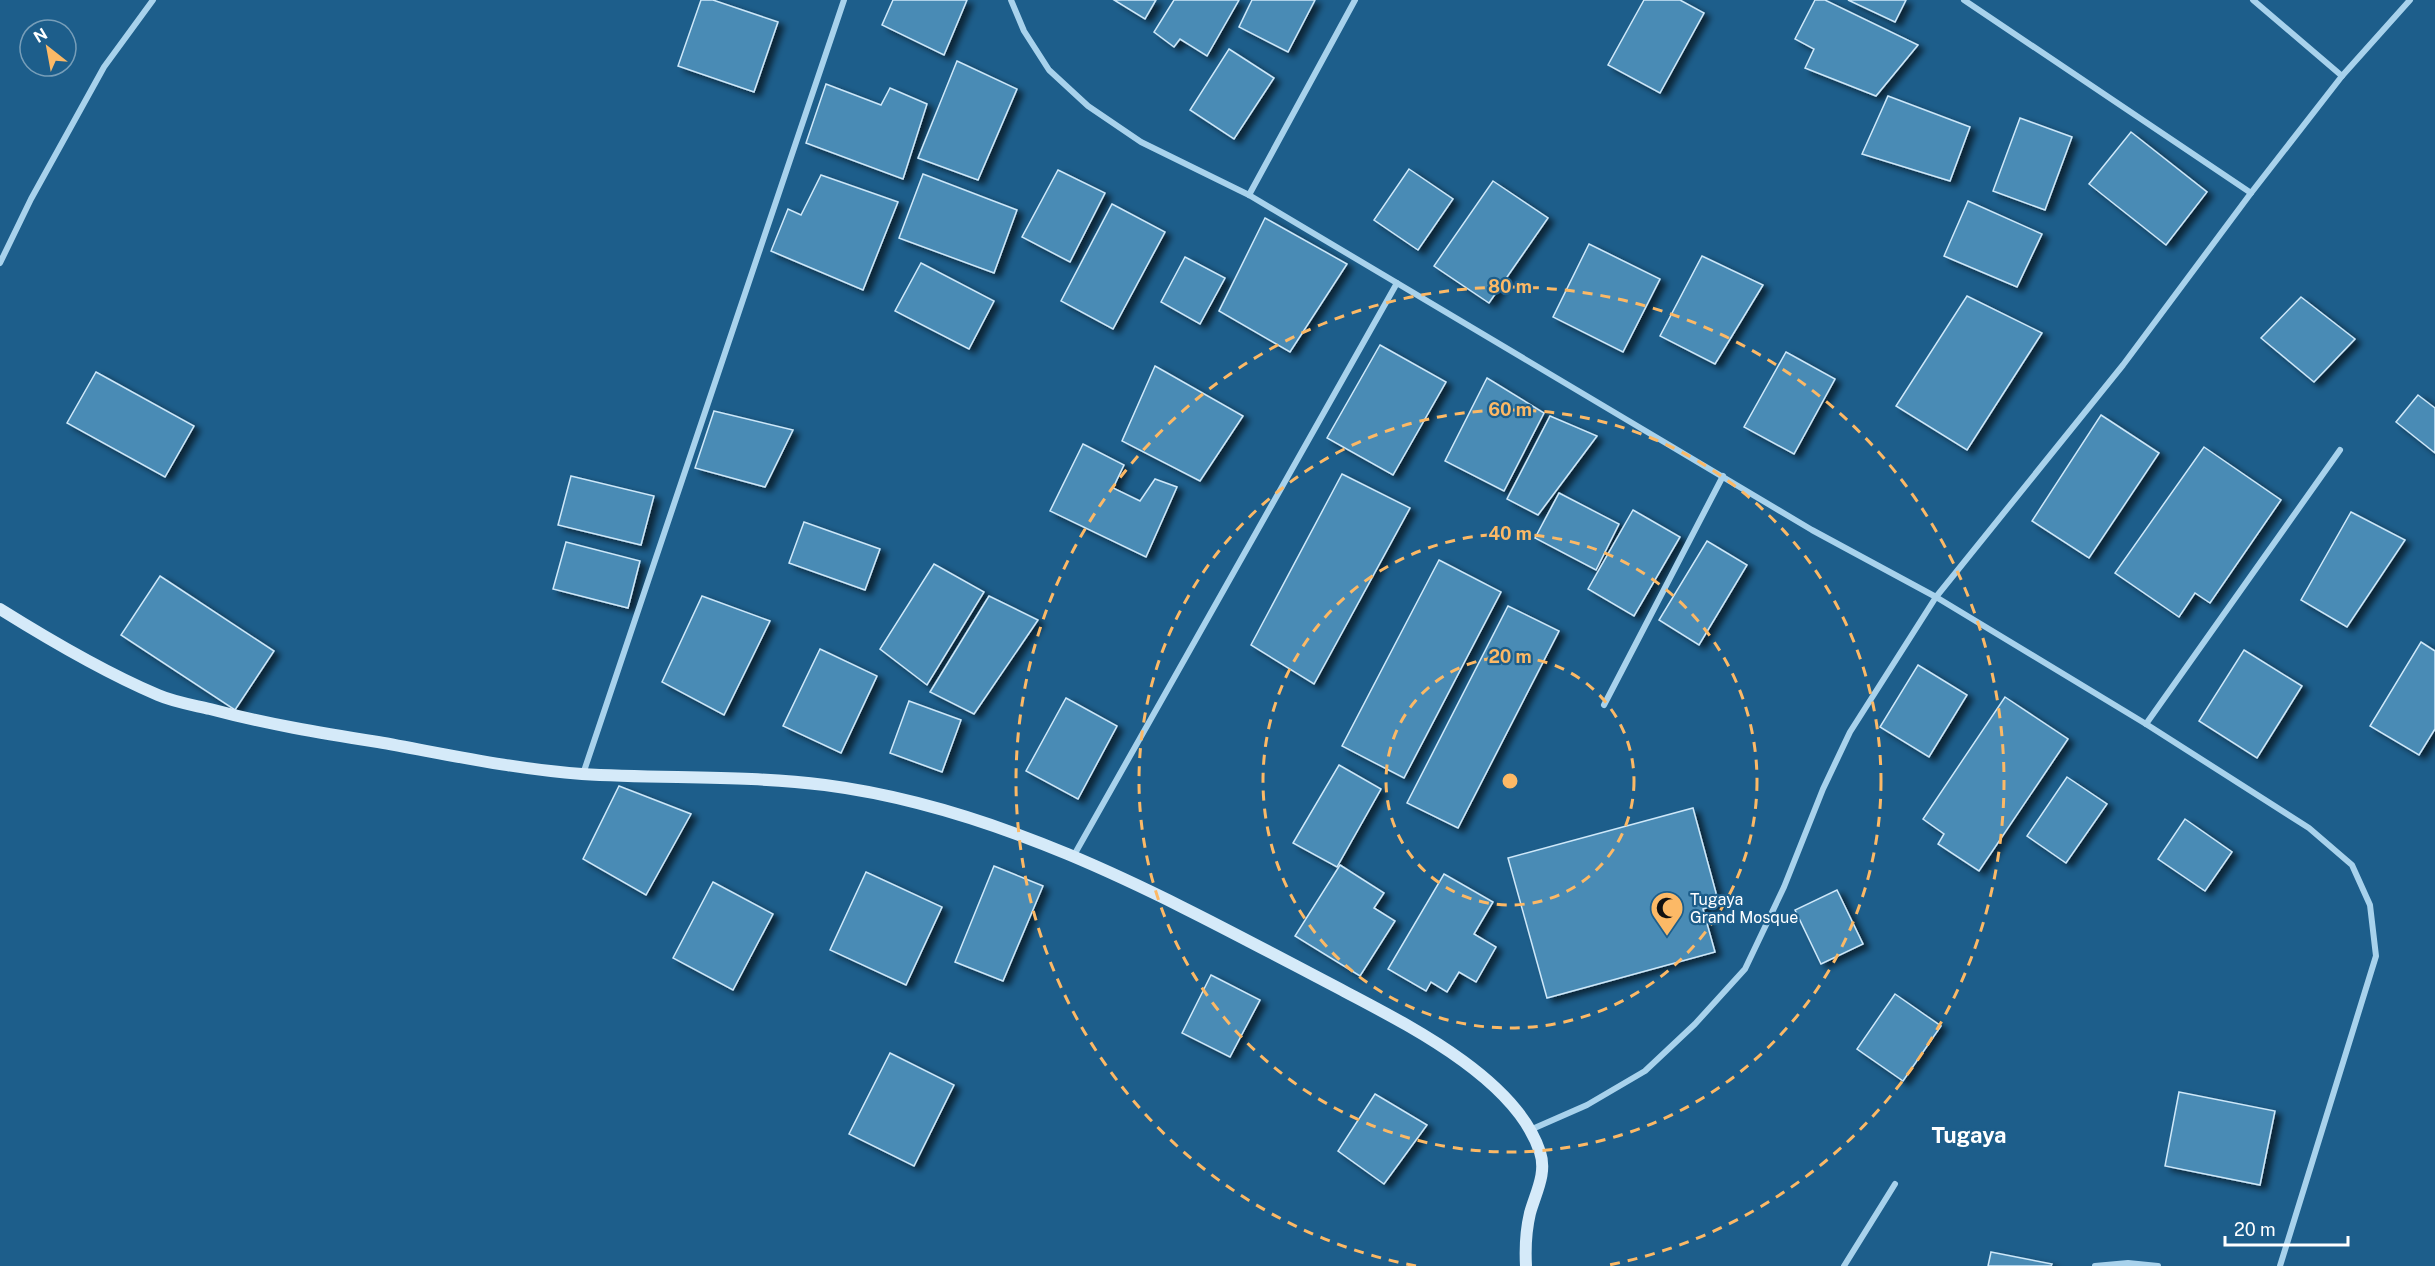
<svg xmlns="http://www.w3.org/2000/svg" width="2435" height="1266" font-family="'Public Sans',sans-serif">
<style>
.building{fill:#4a8bb5;stroke:#cee8f9;stroke-width:1.5;filter:url(#shadow)}
.lines{fill:none;stroke-linecap:round;stroke-linejoin:round}
.street{stroke:#a8d2ec;stroke-width:6}
.secondary{stroke:#d5eaf9;stroke-width:12}
.ring{fill:none;stroke:#fcb966;stroke-width:3;stroke-dasharray:10 8}
.labels{text-anchor:middle;stroke-width:4.5;stroke-linejoin:round;paint-order:stroke}
.poi-label{font-size:16px;fill:#fff;stroke:#1d5e8b;text-anchor:start}
.district-label{font-size:22px;font-weight:bold;fill:#fff;stroke:#1d5e8b}
.centre{fill:#fcb966;stroke:#1d5e8b;stroke-width:3}
.ring-label{font-size:18px;text-anchor:middle;font-weight:bold;fill:#fcb966;stroke:#1d5e8b;stroke-width:4.5;stroke-linejoin:round;paint-order:stroke}
</style>
<defs>
<filter id="shadow"><feDropShadow dx="6" dy="4" stdDeviation="3" flood-color="#0009"/></filter>
</defs>
<rect width="100%" height="100%" fill="#1d5e8b"/>
<g class="building">
<polygon points="701,0 713,0 778,22 754,92 678,66"/>
<polygon points="893,0 967,0 944,55 882,25"/>
<polygon points="1114,0 1156,0 1145,19"/>
<polygon points="1174,0 1239,0 1207,56 1180,39 1174,47 1154,32"/>
<polygon points="1252,0 1315,0 1288,52 1239,27"/>
<polygon points="1644,0 1680,0 1704,13 1660,93 1608,65"/>
<polygon points="1815,0 1825,0 1918,45 1876,96 1805,68 1814,49 1795,39"/>
<polygon points="1848,0 1906,0 1895,22"/>
<polygon points="1229,49 1274,78 1234,139 1190,110"/>
<polygon points="957,61 1017,89 978,180 918,158"/>
<polygon points="826,84 881,105 890,88 927,104 903,179 806,143"/>
<polygon points="1888,96 1970,127 1950,181 1862,154"/>
<polygon points="2020,118 2072,137 2045,210 1993,191"/>
<polygon points="2131,132 2207,192 2166,245 2089,184"/>
<polygon points="1409,169 1453,199 1418,250 1374,220"/>
<polygon points="1058,170 1105,193 1070,262 1022,237"/>
<polygon points="923,174 1017,210 994,273 899,238"/>
<polygon points="821,175 898,202 863,290 771,251 788,209 801,215"/>
<polygon points="1493,181 1548,218 1489,303 1434,266"/>
<polygon points="1968,201 2042,234 2017,287 1944,256"/>
<polygon points="1112,204 1165,232 1113,329 1061,301"/>
<polygon points="1265,218 1347,264 1290,352 1219,311"/>
<polygon points="1589,244 1660,279 1623,352 1553,317"/>
<polygon points="1702,256 1763,285 1715,364 1660,336"/>
<polygon points="1185,257 1225,278 1200,324 1161,302"/>
<polygon points="921,263 994,301 969,349 895,311"/>
<polygon points="1967,296 2042,333 1967,450 1896,406"/>
<polygon points="2301,297 2355,339 2314,382 2261,338"/>
<polygon points="1380,345 1446,382 1393,475 1327,438"/>
<polygon points="1786,352 1835,379 1794,454 1744,427"/>
<polygon points="1155,366 1243,416 1200,481 1122,441"/>
<polygon points="96,372 194,426 165,477 67,423"/>
<polygon points="1487,378 1544,413 1504,491 1445,461"/>
<polygon points="2418,395 2435,408 2435,453 2396,422"/>
<polygon points="714,411 793,430 765,487 695,468"/>
<polygon points="2101,415 2159,453 2089,558 2032,521"/>
<polygon points="1550,416 1597,436 1538,515 1507,499"/>
<polygon points="1083,444 1124,465 1113,488 1140,501 1155,479 1177,487 1146,557 1050,511"/>
<polygon points="2204,447 2281,500 2210,603 2195,593 2179,617 2115,573"/>
<polygon points="1342,474 1410,508 1314,684 1251,645"/>
<polygon points="571,476 654,496 641,545 558,525"/>
<polygon points="1559,493 1619,524 1596,570 1535,538"/>
<polygon points="1633,510 1680,537 1634,616 1588,589"/>
<polygon points="2351,512 2405,540 2347,627 2301,600"/>
<polygon points="804,522 880,549 865,590 789,563"/>
<polygon points="1707,541 1747,565 1699,645 1659,620"/>
<polygon points="566,542 640,561 628,608 553,589"/>
<polygon points="1439,560 1501,592 1404,778 1342,746"/>
<polygon points="934,564 984,592 927,685 880,649"/>
<polygon points="160,576 274,651 235,710 121,635"/>
<polygon points="702,596 770,621 724,715 662,682"/>
<polygon points="989,596 1038,620 974,714 930,692"/>
<polygon points="1508,606 1559,631 1458,828 1407,803"/>
<polygon points="2421,642 2435,651 2435,729 2419,755 2370,726"/>
<polygon points="820,649 877,676 841,753 783,726"/>
<polygon points="2244,650 2302,686 2257,758 2199,721"/>
<polygon points="1918,665 1967,695 1929,757 1880,727"/>
<polygon points="2005,697 2068,739 1979,871 1938,844 1944,834 1923,819"/>
<polygon points="1066,698 1117,726 1078,799 1026,771"/>
<polygon points="909,701 961,720 942,772 890,753"/>
<polygon points="1339,765 1381,789 1337,867 1293,843"/>
<polygon points="2067,777 2107,804 2066,863 2027,836"/>
<polygon points="619,786 691,814 646,895 583,859"/>
<polygon points="1693,808 1719,904 1703,909 1715,952 1547,998 1508,858"/>
<polygon points="2185,819 2232,852 2205,891 2158,859"/>
<polygon points="1340,865 1384,893 1374,908 1395,921 1360,976 1295,936"/>
<polygon points="994,866 1043,886 1003,981 955,962"/>
<polygon points="866,872 942,907 906,985 830,950"/>
<polygon points="1444,874 1493,902 1474,934 1496,947 1476,982 1459,972 1447,992 1431,982 1426,991 1388,969"/>
<polygon points="713,882 773,914 733,990 673,958"/>
<polygon points="1837,890 1863,944 1821,964 1795,910"/>
<polygon points="1211,975 1260,1000 1230,1057 1182,1033"/>
<polygon points="1895,994 1941,1026 1903,1081 1857,1049"/>
<polygon points="890,1053 954,1085 914,1166 849,1134"/>
<polygon points="2179,1092 2275,1111 2260,1185 2165,1166"/>
<polygon points="1375,1094 1427,1125 1384,1184 1338,1151"/>
<polygon points="1991,1252 2052,1264 2051,1266 1988,1266"/>
</g>
<g class="lines">
<g class="street">
<polyline points="1011,0 1024,31 1049,70 1088,106 1141,142 1249,195 1812,530 1936,597 2146,724 2309,828 2352,865 2370,905 2376,956 2280,1266"/>
<polyline points="1964,0 2251,193"/>
<polyline points="2253,0 2342,76"/>
<polyline points="1249,195 1355,0"/>
<polyline points="0,263 31,199 104,67 153,0"/>
<polyline points="1604,705 1723,476"/>
<polyline points="2146,724 2340,450"/>
<polyline points="583,774 844,0"/>
<polyline points="1073,857 1397,283"/>
<polyline points="1530,1130 1587,1105 1645,1071 1695,1024 1745,969 1784,887 1823,789 1850,732 1936,597 2123,365 2251,193 2342,76 2410,0"/>
<polyline points="1844,1266 1895,1184"/>
<polyline points="2095,1266 2128,1263 2158,1266"/>
</g>
<path class="secondary" d="M0 609C48 639 106 673 158 695 174 702 193 705 210 709 266 724 321 733 378 742 446 754 513 769 582 774 663 779 745 775 825 785 1011 809 1179 905 1342 990 1406 1024 1516 1078 1540 1152 1547 1173 1536 1192 1530 1213 1526 1230 1525 1248 1526 1266"/>
</g>
<g class="ring">
<circle cx="1510" cy="781" r="124"/>
<circle cx="1510" cy="781" r="247"/>
<circle cx="1510" cy="781" r="371"/>
<path d="M1416 1266A494 494 0 1 1 1604 1266"/>
</g>
<defs>
<g id="mosque-pin" transform="scale(1.725)"><path d="M0 17L-7.5 6A9.5 9.5 0 1 1 7.5 6Z" fill="#fcb966" stroke="#1d5e8b"/><path d="M3.5-4.9A6 6 0 1 0 3.5 4.9A5 5 0 1 1 3.5-4.9Z" fill="#111"/></g>
</defs>
<g fill-rule="evenodd">
<use href="#mosque-pin" x="1667" y="908"/>
</g>
<g class="labels">
<g class="poi-label">
<text x="1690" y="905">Tugaya<tspan x="1690" dy="18">Grand Mosque</tspan></text>
</g>
<g class="district-label">
<text x="1969" y="1143">Tugaya</text>
</g>
</g>
<circle cx="1510" cy="781" r="9" class="centre"/>
<g class="ring-label">
<text x="1510" y="293">80 m</text>
<text x="1510" y="416">60 m</text>
<text x="1510" y="540">40 m</text>
<text x="1510" y="663">20 m</text>
</g>
<g transform="translate(48 48) rotate(329)"><circle r="28" fill="#1d5e8b" stroke="#779eb9" stroke-width="1.5"/>
<path d="M0-4.5L10 22L0 15L-10 22Z" fill="#fcb966"/>
<text y="-9" font-size="16" font-weight="bold" text-anchor="middle" fill="#ffffff">N</text>
</g>
<path d="M2225 1236v9h123v-9" fill="none" stroke="#ffffff" stroke-width="3"/>
<text x="2234" y="1236" font-size="18" fill="#ffffff" stroke="#1d5e8b" stroke-width="4.5" paint-order="stroke">20 m</text>
</svg>
